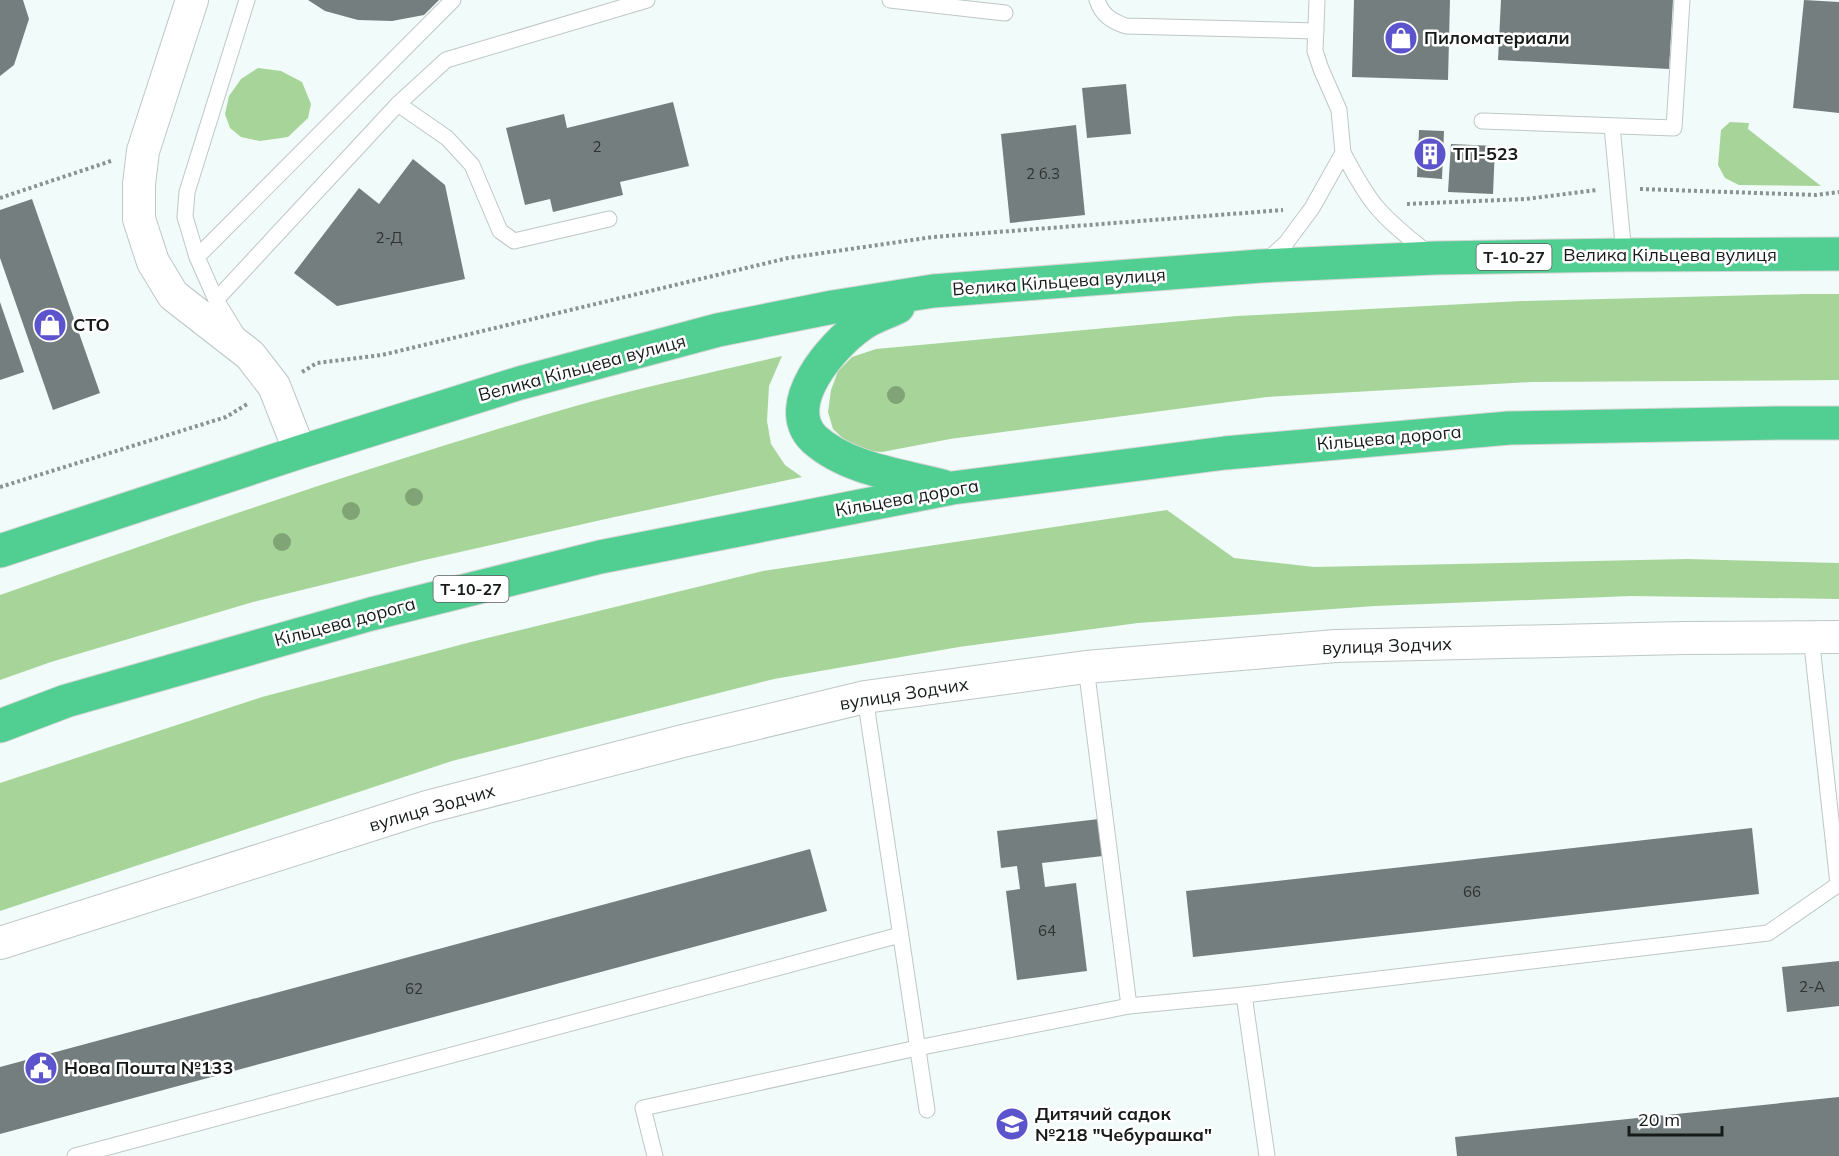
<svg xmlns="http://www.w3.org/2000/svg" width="1839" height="1156" font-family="Mulish,sans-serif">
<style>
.green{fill:#a7d599}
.building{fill:#757e7e}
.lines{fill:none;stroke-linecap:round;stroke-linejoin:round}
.lane-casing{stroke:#bec7c5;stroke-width:17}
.street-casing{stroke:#bec7c5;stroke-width:34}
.highway-casing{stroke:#d5d6d6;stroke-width:35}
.path{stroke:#8b9391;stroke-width:4;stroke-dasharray:3 3;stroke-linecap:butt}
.lane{stroke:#fff;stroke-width:15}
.street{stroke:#fff;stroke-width:32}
.highway{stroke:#51ce91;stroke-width:33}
.tree{fill:#80a475}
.labels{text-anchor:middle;stroke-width:5;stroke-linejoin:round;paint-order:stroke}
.number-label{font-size:15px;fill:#2e3332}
.shield{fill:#fff;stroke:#5c5f5e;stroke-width:1.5}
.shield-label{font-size:16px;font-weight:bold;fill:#161a19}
.poi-label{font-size:18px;font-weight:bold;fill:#161a19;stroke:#fff;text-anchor:start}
.street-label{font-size:18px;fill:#161a19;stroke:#fff}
</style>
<rect width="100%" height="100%" fill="#f1fbf9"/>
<g class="green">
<polygon points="258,68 281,71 302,82 311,104 308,118 288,137 260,141 241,137 230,128 225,114 229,96 241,79"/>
<polygon points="1730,122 1749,123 1748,129 1821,186 1739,185 1725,178 1718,165 1721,130"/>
<polygon points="1804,294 1839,294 1839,380 1531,382 1267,397 950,439 882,452 867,451 849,444 833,429 828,412 831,390 838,371 852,357 876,349 1237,316 1521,301"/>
<path d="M782 356 769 386 767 421 771 444 785 465 802 477 610 518 420 561 253 602 51 662 0 680V595C192 528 384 461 579 405 646 386 715 372 782 356Z"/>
<polygon points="1167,510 1234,558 1314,567 1687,559 1839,563 1839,599 1631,596 1375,606 1138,623 959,647 774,679 452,761 0,911 0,783 262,697 471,642 763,571"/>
</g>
<g class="building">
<polygon points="0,0 23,0 29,19 14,65 0,76"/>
<polygon points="308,0 439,0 424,15 392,21 358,20 325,11"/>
<polygon points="1354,0 1450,0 1448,80 1352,77"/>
<polygon points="1501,0 1673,0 1669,69 1498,60"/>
<polygon points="1804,0 1839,2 1839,113 1793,108"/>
<polygon points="1126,84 1131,134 1087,138 1082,88"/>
<polygon points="673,102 689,166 620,182 623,195 553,212 550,199 525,205 506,128 564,114 567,128"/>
<polygon points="1076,125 1085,215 1010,223 1001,134"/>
<polygon points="1419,130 1444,131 1442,179 1417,177"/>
<polygon points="1451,144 1495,146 1493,194 1448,192"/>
<polygon points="413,159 445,185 465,279 337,306 294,273 359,188 379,204"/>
<polygon points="32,199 100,393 53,410 0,258 0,210"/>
<polygon points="0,302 24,372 0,380"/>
<polygon points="1099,819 1103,856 1042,863 1045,887 1076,883 1087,971 1017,980 1006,891 1020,889 1017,866 1001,868 997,831"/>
<polygon points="1752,828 1759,894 1193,957 1186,891"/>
<polygon points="810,849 827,911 0,1134 0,1067"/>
<polygon points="1839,961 1839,1006 1787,1012 1782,967"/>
<polygon points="1839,1097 1839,1156 1457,1156 1455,1137"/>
</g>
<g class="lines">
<g class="lane-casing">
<g id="lane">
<polyline points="890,0 1005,13"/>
<path d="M1097 0C1102 15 1111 21 1126 26L1316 31"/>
<polyline points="1317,0 1315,51 1321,69 1339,110 1343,153"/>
<polyline points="398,104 447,138 472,165 500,231 514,241 609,219"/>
<polyline points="1482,121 1674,128 1682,0"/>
<polyline points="1612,126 1624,255"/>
<polyline points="197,257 453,0"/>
<path d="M1265 262 1286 243 1312 208 1343 153C1353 171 1362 189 1375 205 1390 224 1411 239 1430 255"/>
<polyline points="216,300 197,257 185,217 187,192 247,0"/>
<polyline points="237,334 216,300 398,104 446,60 647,0"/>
<polyline points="1811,636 1838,884"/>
<polyline points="1086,667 1129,1006"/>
<polyline points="865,697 927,1110"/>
<polyline points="1244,995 1768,933 1839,884"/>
<polyline points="75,1156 900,935"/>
<polyline points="655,1156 643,1108 917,1048 1129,1006 1244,995 1267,1156"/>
</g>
</g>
<g class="street-casing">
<g id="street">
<polyline points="192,0 143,151 139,184 139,219 153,262 173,295 250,355 274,386 300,452"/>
<polyline points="0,943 427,807 683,741 865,697 1086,667 1336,646 1683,638 1839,637"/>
</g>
</g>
<g class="highway-casing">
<g id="highway">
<path d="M898 307C886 313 872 317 861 325 833 344 779 405 814 439 847 469 900 475 942 486"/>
<polyline points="0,551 300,452 520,383 718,330 833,307 933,291 1261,266 1435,258 1624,255 1839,254"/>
<polyline points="0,726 66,701 371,614 600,557 952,488 1225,453 1509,428 1778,423 1839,423"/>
</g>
</g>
<g class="path">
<polyline points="1640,189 1816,195 1839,192"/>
<polyline points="0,198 111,161"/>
<polyline points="1407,204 1526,199 1597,190"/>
<polyline points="302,372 317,363 382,355 788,258 933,237 1283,210"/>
<polyline points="0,487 226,417 249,403"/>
</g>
<use href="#lane" class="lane"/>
<use href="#street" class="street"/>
<use href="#highway" class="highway"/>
</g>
<g class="tree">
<circle cx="896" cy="395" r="9"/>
<circle cx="414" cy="497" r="9"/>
<circle cx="351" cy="511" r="9"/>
<circle cx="282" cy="542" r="9"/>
</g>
<defs>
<g id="shop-disc" transform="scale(1.725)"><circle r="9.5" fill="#5c54cc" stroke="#fff"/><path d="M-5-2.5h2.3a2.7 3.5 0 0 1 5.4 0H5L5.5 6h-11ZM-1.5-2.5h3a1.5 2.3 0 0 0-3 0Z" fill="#fff"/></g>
<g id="building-disc" transform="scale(1.725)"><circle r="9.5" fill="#5c54cc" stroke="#fff"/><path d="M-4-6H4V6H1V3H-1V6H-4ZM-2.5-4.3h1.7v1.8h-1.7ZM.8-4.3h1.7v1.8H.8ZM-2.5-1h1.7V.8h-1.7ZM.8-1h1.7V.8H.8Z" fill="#fff"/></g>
<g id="civic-disc" transform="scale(1.725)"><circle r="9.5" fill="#5c54cc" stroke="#fff"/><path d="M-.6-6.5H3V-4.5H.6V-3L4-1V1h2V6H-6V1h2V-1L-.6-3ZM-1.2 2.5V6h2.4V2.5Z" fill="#fff"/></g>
<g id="school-disc" transform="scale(1.725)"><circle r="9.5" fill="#5c54cc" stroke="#fff"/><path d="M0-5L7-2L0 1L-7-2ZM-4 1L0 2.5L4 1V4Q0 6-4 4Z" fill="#fff"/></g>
</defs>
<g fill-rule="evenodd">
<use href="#shop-disc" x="1401" y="38"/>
<use href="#building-disc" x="1430" y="154"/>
<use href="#shop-disc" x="50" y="325"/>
<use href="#civic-disc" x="41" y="1068"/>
<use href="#school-disc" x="1012" y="1124"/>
</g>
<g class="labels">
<g class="number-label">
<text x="597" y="152">2</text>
<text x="1043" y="179">2 б.3</text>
<text x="389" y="243">2-Д</text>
<text x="1472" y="897">66</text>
<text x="1047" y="936">64</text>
<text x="1812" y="992">2-А</text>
<text x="414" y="994">62</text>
</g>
<g class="shield">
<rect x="1476.5" y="244" width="75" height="26" rx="4.5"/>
<rect x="433.5" y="576" width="75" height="26" rx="4.5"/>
</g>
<g class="shield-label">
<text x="1514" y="263">Т-10-27</text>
<text x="471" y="595">Т-10-27</text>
</g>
<g class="poi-label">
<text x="1424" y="44">Пиломатериали</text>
<text x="1453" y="160">ТП-523</text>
<text x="73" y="331">СТО</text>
<text x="64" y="1074">Нова Пошта №133</text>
<text x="1035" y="1120">Дитячий садок<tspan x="1035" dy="21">№218 "Чебурашка"</tspan></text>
</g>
<g class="street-label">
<text x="1670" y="261">Велика Кільцева вулиця</text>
<text transform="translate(1059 282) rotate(-4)" y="6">Велика Кільцева вулиця</text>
<text transform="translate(582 368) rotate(-15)" y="6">Велика Кільцева вулиця</text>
<text transform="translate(1389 438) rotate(-5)" y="6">Кільцева дорога</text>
<text transform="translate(907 498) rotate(-10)" y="6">Кільцева дорога</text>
<text transform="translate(345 622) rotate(-15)" y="6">Кільцева дорога</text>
<text transform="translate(1387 646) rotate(-2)" y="6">вулиця Зодчих</text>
<text transform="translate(904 694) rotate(-9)" y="6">вулиця Зодчих</text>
<text transform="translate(432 808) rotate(-16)" y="6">вулиця Зодчих</text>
</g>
</g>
<path d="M1629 1126v9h93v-9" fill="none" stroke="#161a19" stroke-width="3"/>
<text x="1638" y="1126" font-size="18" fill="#161a19" stroke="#ffffff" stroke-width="4.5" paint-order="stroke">20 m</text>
</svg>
